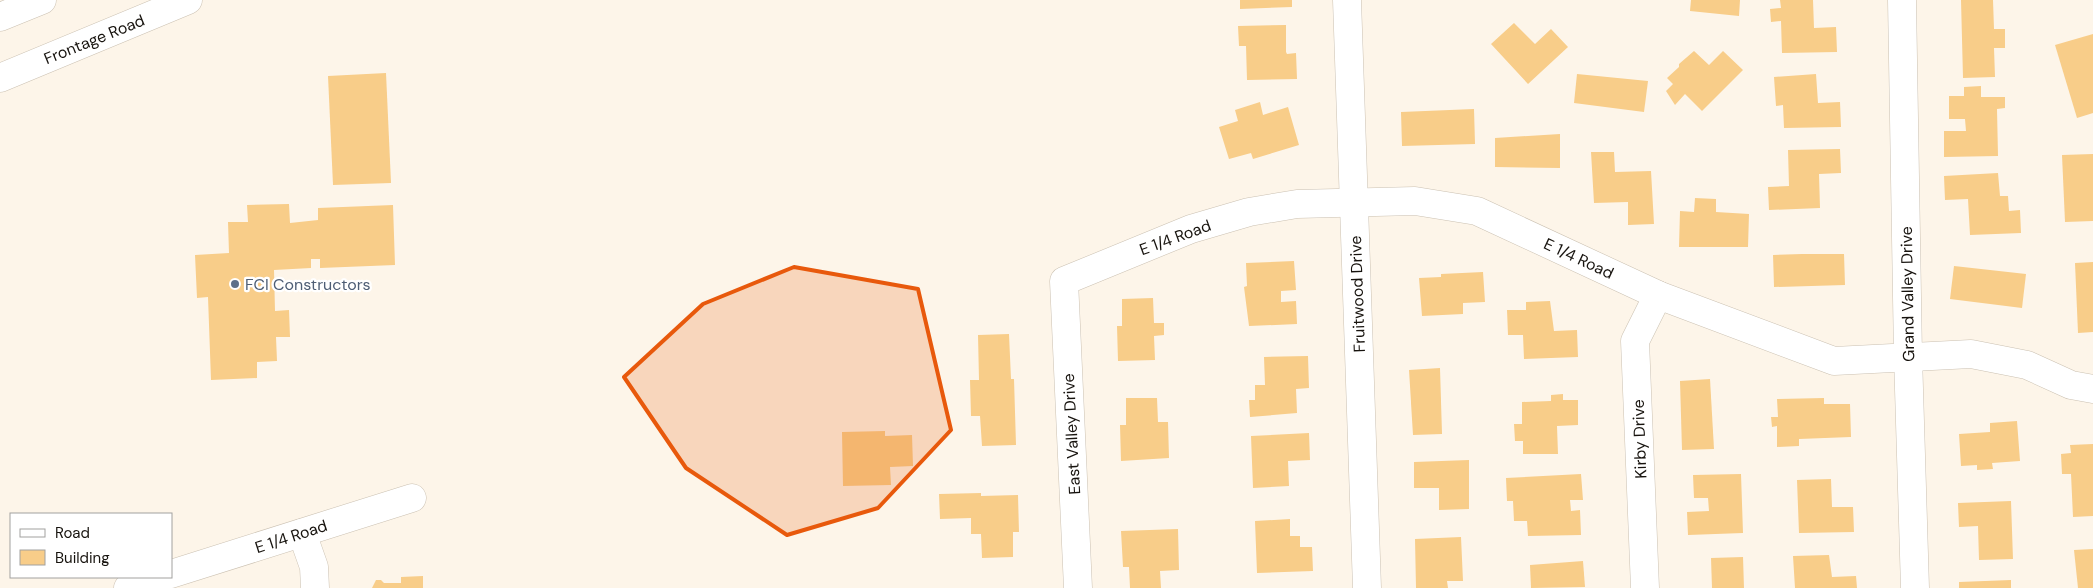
<svg xmlns="http://www.w3.org/2000/svg" width="2093" height="588" font-family="'DM Sans',sans-serif">
<style>
.building{fill:#f8cd89}
.lines{fill:none;stroke-linecap:round;stroke-linejoin:round}
.minor-casing{stroke:#cbc1b2;stroke-width:29}
.primary-casing{stroke:#cbc1b2;stroke-width:29}
.minor{stroke:#fff;stroke-width:28}
.primary{stroke:#fff;stroke-width:28}
.marked{fill:#e8590c;fill-opacity:0.2;stroke:#e8590c;stroke-width:4;stroke-linejoin:round}
.service-dot{fill:#5c6f8a;stroke:#fff;stroke-width:2}
.labels{text-anchor:middle;stroke-width:4.5;stroke-linejoin:round;paint-order:stroke}
.street-label{font-size:16px;fill:#17130e;stroke:#fff}
.service-label{font-size:16px;fill:#4e5e75;stroke:#fff;text-anchor:start}
</style>
<rect width="100%" height="100%" fill="#fdf5e9"/>
<g class="building">
<polygon points="1240,0 1292,0 1292,7 1240,9"/>
<polygon points="1691,0 1740,0 1739,16 1690,11"/>
<polygon points="1780,0 1813,0 1814,28 1836,27 1837,52 1782,53 1781,21 1771,22 1770,9 1781,8"/>
<polygon points="1961,0 1993,0 1994,29 2005,29 2005,48 1994,48 1995,77 1963,78"/>
<polygon points="1514,23 1535,44 1551,29 1568,47 1528,84 1491,44"/>
<polygon points="1286,25 1286,52 1287,54 1296,53 1297,79 1247,80 1246,46 1239,46 1238,26"/>
<polygon points="2093,34 2093,113 2077,118 2055,45"/>
<polygon points="1694,51 1709,65 1723,51 1743,70 1702,111 1685,94 1675,105 1666,91 1673,84 1667,78 1679,67 1679,64"/>
<polygon points="386,73 391,183 333,185 328,76"/>
<polygon points="1577,74 1648,81 1644,112 1574,103"/>
<polygon points="1816,74 1818,103 1840,102 1841,127 1784,128 1783,105 1776,106 1774,77"/>
<polygon points="1981,86 1981,97 2005,97 2005,108 1997,109 1998,156 1944,157 1944,131 1966,131 1965,119 1949,119 1949,96 1964,96 1964,87"/>
<polygon points="1260,102 1263,115 1288,107 1299,145 1253,159 1251,153 1229,159 1219,127 1238,121 1235,110"/>
<polygon points="1474,109 1475,144 1402,146 1401,112"/>
<polygon points="1560,134 1560,168 1495,167 1495,138"/>
<polygon points="1840,149 1841,173 1819,174 1820,208 1769,210 1768,187 1789,186 1788,150"/>
<polygon points="1591,152 1614,152 1615,172 1651,171 1654,224 1628,225 1628,202 1594,203"/>
<polygon points="2093,154 2093,221 2065,222 2062,155"/>
<polygon points="1998,173 2000,196 2008,196 2009,211 2020,210 2021,233 1970,235 1968,199 1945,200 1944,176"/>
<polygon points="1695,198 1716,199 1716,212 1749,214 1748,247 1679,247 1680,211 1694,212"/>
<polygon points="289,204 290,223 318,220 318,208 393,205 395,265 320,268 320,259 311,259 311,268 274,270 275,311 289,310 290,337 276,337 277,361 257,362 257,378 211,380 208,297 197,298 195,255 229,253 228,222 248,222 247,205"/>
<polygon points="1802,254 1844,254 1845,285 1774,287 1773,255"/>
<polygon points="1294,261 1296,290 1281,291 1281,302 1296,301 1297,324 1249,326 1244,287 1247,286 1246,263"/>
<polygon points="2093,262 2093,332 2078,333 2075,263"/>
<polygon points="1954,266 2026,274 2022,308 1950,299"/>
<polygon points="1483,272 1485,302 1463,303 1463,314 1422,316 1419,278 1441,277 1441,274"/>
<polygon points="1153,298 1154,323 1164,323 1164,335 1154,336 1155,360 1118,361 1117,326 1122,326 1122,299"/>
<polygon points="1550,301 1554,331 1577,330 1578,357 1524,359 1523,335 1508,335 1507,310 1526,310 1526,302"/>
<polygon points="1009,334 1011,379 1014,379 1016,445 982,446 980,416 971,416 970,380 979,380 978,335"/>
<polygon points="1308,356 1309,388 1296,389 1297,413 1250,417 1249,400 1255,400 1255,385 1265,385 1264,357"/>
<polygon points="1440,368 1442,434 1413,435 1409,370"/>
<polygon points="1710,379 1714,449 1682,450 1680,381"/>
<polygon points="1563,394 1563,400 1578,400 1578,425 1557,426 1558,454 1523,454 1523,441 1515,441 1514,424 1522,424 1522,402 1551,401 1551,395"/>
<polygon points="1126,398 1157,398 1158,422 1168,422 1169,458 1121,461 1120,425 1126,425"/>
<polygon points="1824,398 1824,404 1850,404 1851,437 1799,439 1799,446 1777,447 1777,426 1772,427 1771,417 1778,417 1777,399"/>
<polygon points="2017,421 2020,461 1992,463 1993,469 1977,470 1977,465 1961,466 1959,434 1990,432 1990,423"/>
<polygon points="885,431 885,436 912,435 913,466 890,467 891,485 843,486 842,432"/>
<polygon points="1309,433 1310,460 1288,461 1289,486 1253,488 1251,436"/>
<polygon points="2093,444 2093,516 2073,517 2071,474 2062,474 2061,454 2071,453 2070,445"/>
<polygon points="1469,460 1469,509 1439,510 1439,488 1414,488 1414,462"/>
<polygon points="1581,474 1583,500 1570,500 1571,511 1580,510 1581,535 1528,536 1527,521 1514,521 1513,501 1507,501 1506,478"/>
<polygon points="1741,474 1743,533 1688,535 1687,512 1709,511 1708,498 1694,498 1693,475"/>
<polygon points="1831,479 1832,507 1853,507 1854,532 1799,533 1797,480"/>
<polygon points="981,493 981,496 1018,495 1019,532 1013,532 1013,557 982,558 981,534 971,534 971,518 940,519 939,494"/>
<polygon points="2011,501 2013,559 1979,560 1978,526 1959,527 1958,503"/>
<polygon points="1290,519 1290,536 1300,536 1300,547 1312,547 1313,571 1257,573 1255,521"/>
<polygon points="1178,529 1179,570 1160,571 1161,588 1130,588 1129,567 1123,567 1121,531"/>
<polygon points="1461,537 1463,581 1447,581 1448,588 1416,588 1415,539"/>
<polygon points="2093,549 2093,588 2078,588 2074,550"/>
<polygon points="1829,555 1832,577 1856,576 1857,588 1795,588 1793,556"/>
<polygon points="1743,557 1744,588 1712,588 1711,558"/>
<polygon points="1583,561 1585,587 1531,588 1530,565"/>
<polygon points="423,576 423,588 372,588 376,580 381,580 384,583 401,583 401,577"/>
<polygon points="2011,580 2011,588 1959,588 1959,582"/>
</g>
<g class="lines">
<g class="minor-casing">
<g id="minor">
<polyline points="1347,0 1367,588"/>
<polyline points="1902,0 1908,356 1915,588"/>
<polyline points="0,78 188,0"/>
<polyline points="302,533 314,567 315,588"/>
<polyline points="171,574 412,498"/>
<polyline points="128,588 163,577"/>
<polyline points="1078,588 1064,281 1191,229 1249,212 1297,204 1415,201 1477,211 1658,295 1834,361 1971,354 2027,365 2071,385 2093,389"/>
<polyline points="1645,588 1635,341 1658,295"/>
</g>
</g>
<g class="primary-casing">
<polyline id="primary" points="0,17 42,0"/>
</g>
<use href="#minor" class="minor"/>
<use href="#primary" class="primary"/>
</g>
<path class="marked" d="M794 267 918 289 951 430 878 508 787 535 686 468 624 377 703 304Z"/>
<circle class="service-dot" cx="235" cy="284" r="5"/>
<g class="labels">
<g class="street-label">
<text transform="translate(94 39) rotate(-22)" y="6">Frontage Road</text>
<text transform="translate(1175 237) rotate(-20)" y="6">E 1/4 Road</text>
<text transform="translate(1579 258) rotate(25)" y="6">E 1/4 Road</text>
<text transform="translate(1357 294) rotate(-92)" y="6">Fruitwood Drive</text>
<text transform="translate(1907 294) rotate(-91)" y="6">Grand Valley Drive</text>
<text transform="translate(1071 434) rotate(-93)" y="6">East Valley Drive</text>
<text transform="translate(1639 439) rotate(-92)" y="6">Kirby Drive</text>
<text transform="translate(291 536) rotate(-18)" y="6">E 1/4 Road</text>
</g>
<g class="service-label">
<text x="245" y="290">FCI Constructors</text>
</g>
</g>
<rect x="10" y="513" width="162" height="65" fill="#ffffff" stroke="#a2a19f"/>
<rect x="20" y="529" width="25" height="8" fill="#ffffff" stroke="#a2a19f"/>
<text x="55" y="538" font-size="15" fill="#17130e">Road</text>
<rect x="20" y="550" width="25" height="15" fill="#f8cd89" stroke="#a2a19f"/>
<text x="55" y="563" font-size="15" fill="#17130e">Building</text>
</svg>
